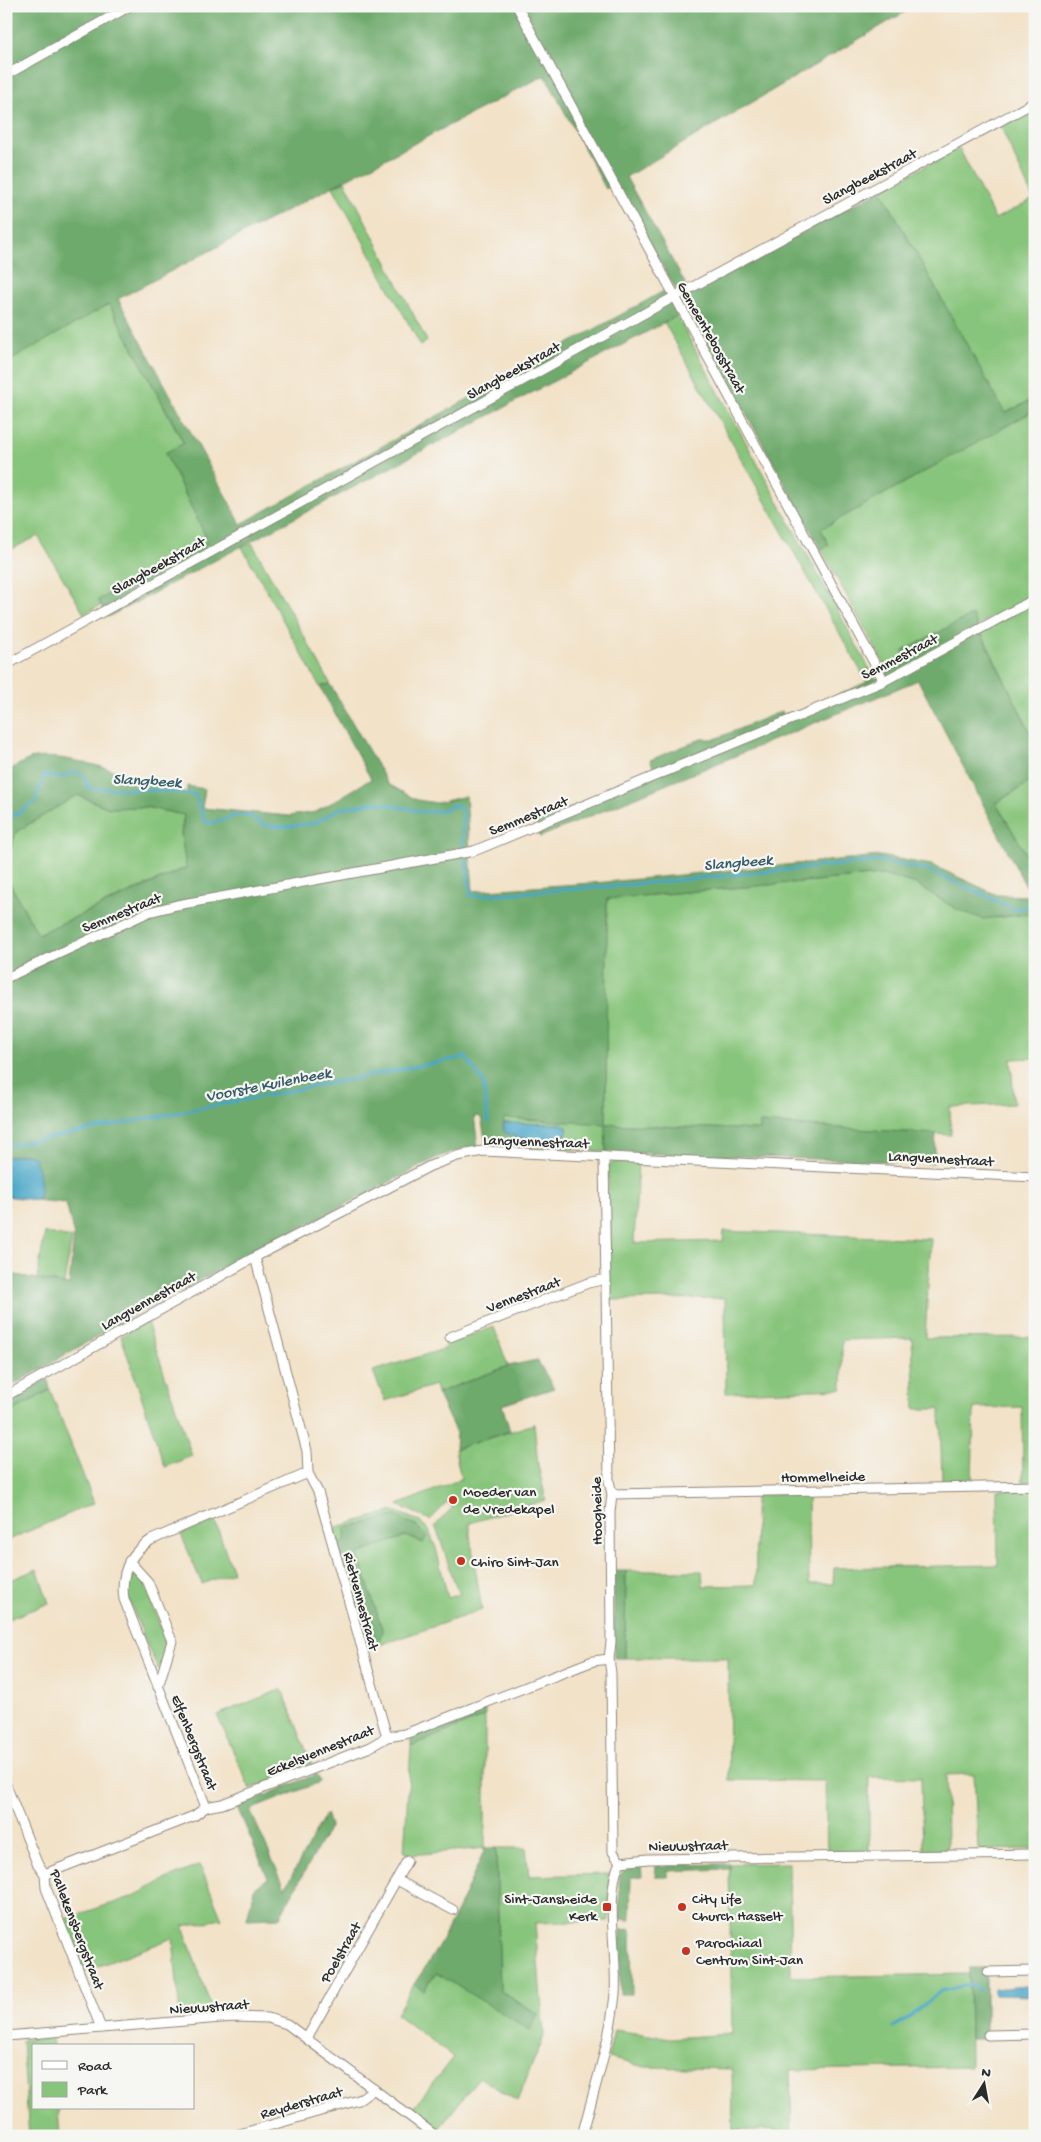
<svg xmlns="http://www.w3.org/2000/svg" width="1041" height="2142" font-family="'Gochi Hand',sans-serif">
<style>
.green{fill:#88c57c;stroke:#5a7854}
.forest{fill:#6eaa6c;stroke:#4c6a4c}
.water{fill:#48a6c7;stroke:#3a6879}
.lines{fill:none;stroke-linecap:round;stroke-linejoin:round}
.stream{stroke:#48a6c7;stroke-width:3}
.street-casing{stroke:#8e867a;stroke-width:11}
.street{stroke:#fff;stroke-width:9}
.poi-dot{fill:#c8321e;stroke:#f6f6f2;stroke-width:2}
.labels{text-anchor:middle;stroke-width:4.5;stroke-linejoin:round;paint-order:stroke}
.street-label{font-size:15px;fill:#2b2b2b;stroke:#f6f6f2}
.poi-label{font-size:15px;fill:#2b2b2b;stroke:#f6f6f2;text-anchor:start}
.water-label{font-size:16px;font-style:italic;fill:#375c69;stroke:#f6f6f2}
</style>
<rect width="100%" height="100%" fill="#f6f6f2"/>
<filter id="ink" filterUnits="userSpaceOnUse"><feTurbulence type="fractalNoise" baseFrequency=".02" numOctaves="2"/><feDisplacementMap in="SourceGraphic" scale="10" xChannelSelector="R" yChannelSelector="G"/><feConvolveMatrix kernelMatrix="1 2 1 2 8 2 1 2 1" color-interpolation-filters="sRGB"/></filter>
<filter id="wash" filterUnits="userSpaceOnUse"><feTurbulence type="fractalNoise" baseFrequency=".0096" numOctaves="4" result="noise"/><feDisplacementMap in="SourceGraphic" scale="20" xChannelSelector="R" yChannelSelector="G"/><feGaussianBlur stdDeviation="1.12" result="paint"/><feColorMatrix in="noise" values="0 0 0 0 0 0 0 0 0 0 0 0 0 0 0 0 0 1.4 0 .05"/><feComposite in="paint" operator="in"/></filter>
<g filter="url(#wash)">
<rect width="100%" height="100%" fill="#f2e2c8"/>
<g class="green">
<polygon points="1035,108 1035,398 1005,414 881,190 959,148 995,219 1033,199 1001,127"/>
<polygon points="345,181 427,341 421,346 333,187"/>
<polygon points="109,304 184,444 165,453 208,541 99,600 101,605 84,614 38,536 6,552 6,363"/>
<polygon points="677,316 875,679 867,682 664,322"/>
<polygon points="1035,410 1035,594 977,626 972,615 903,651 909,663 889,673 821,549 829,545 821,529"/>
<polygon points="252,543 330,683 330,684 320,687 242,547"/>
<polygon points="1035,603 1035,742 981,632"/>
<polygon points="1035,779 1035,869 996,803"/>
<polygon points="77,795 109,808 145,807 184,815 181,834 186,867 38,934 6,877 6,865 16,832"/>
<polygon points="882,875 914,883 958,910 996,918 1026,914 1035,917 1035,1058 1011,1059 1014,1104 950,1107 951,1135 760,1123 760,1130 606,1124 606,1152 580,1150 580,1142 562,1140 567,1134 561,1124 504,1123 503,1118 606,1123 607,899"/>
<polygon points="614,1162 638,1163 634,1243 723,1241 724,1231 931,1239 925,1338 1035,1337 1035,1481 1023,1482 1022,1407 974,1408 972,1484 942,1484 940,1409 915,1409 912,1338 842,1340 842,1389 726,1393 725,1298 610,1300 608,1166"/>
<polygon points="45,1233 72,1238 64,1284 37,1279"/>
<polygon points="147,1322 192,1456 165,1467 121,1336"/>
<polygon points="494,1327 508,1366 437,1393 435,1385 385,1401 373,1371 447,1348 445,1344"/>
<polygon points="50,1390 94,1503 6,1541 6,1415"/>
<path d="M534 1424 538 1465 546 1500 470 1523V1535L482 1610 368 1649 366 1645 378 1641 383 1632 358 1554 406 1536 423 1543 415 1525 345 1539 339 1547 333 1528 394 1511 419 1521 428 1529 436 1548 448 1598 460 1594C449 1573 445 1548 435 1526L453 1507 447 1503 430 1520 398 1505 461 1479 455 1449Z"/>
<polygon points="997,1490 1035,1490 1035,1849 978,1850 974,1774 946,1775 947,1850 923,1851 921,1778 869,1777 869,1852 827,1852 825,1781 729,1780 728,1658 625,1658 626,1571 702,1571 703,1586 756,1585 755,1494 808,1493 809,1584 833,1584 834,1568 998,1565"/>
<polygon points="214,1518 233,1572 202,1584 180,1532"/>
<polygon points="37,1569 49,1603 6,1620 6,1582"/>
<polygon points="131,1572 134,1572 144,1581 167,1644 161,1669 157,1668 127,1596 128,1573"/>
<polygon points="282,1689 312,1765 250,1789 217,1715"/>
<polygon points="485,1716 485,1848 411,1855 404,1852 411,1746"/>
<polygon points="496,1848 526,1848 529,1876 609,1874 609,1921 535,1923 544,2036 517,2101 479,2077 438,2130 412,2110 453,2057 396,2014 414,1984 424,1990 436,1973 538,2014 500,1991"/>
<polygon points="789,1863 791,1977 969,1974 970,2067 790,2070 792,2136 776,2136 776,2129 733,2131 732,2069 645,2067 608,2058 614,2030 670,2038 732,2034 729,1864"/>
<polygon points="200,1865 222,1919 183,1926 213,2013 180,2018 173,1938 83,1972 62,1920 134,1896 164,1880"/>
<polygon points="52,2038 53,2046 34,2046 34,2108 58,2108 60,2136 29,2136 22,2040"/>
</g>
<g class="forest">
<polygon points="6,6 915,6 626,177 686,285 676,290 616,183 606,189 545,75 118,299 241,524 664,291 677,316 108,617 98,600 208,541 165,453 184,443 109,304 6,363"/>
<polygon points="881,190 1005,413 1035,398 1035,410 821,529 829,545 821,549 682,298"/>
<path d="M972 615 1035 742V779L996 803 1035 869V917L1026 914 983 919 958 910 914 883 882 875 607 899 606 1124 760 1130V1123L936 1134 934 1163 606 1152 605 1124 504 1118 503 1128 519 1138 580 1142V1150L490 1145 486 1144 481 1117 474 1116 478 1147 462 1149 438 1157 157 1302 6 1389V1273L69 1285 74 1236 66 1203 34 1200 39 1197 27 1154 6 1157V877L38 934 186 868 181 834 184 815 145 807 109 808 77 795 16 832 6 865V772C14 768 22 762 30 759 66 749 148 783 187 793V786L205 789 202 808 289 816 316 812 371 779 320 687 330 684 388 784 417 800 437 803 466 796 473 891 607 882 880 856 932 865 997 895 1031 896 918 680 540 837 535 824 655 771 650 760 701 739H715L782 711 785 719 909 663 903 651Z"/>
<polygon points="537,1360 554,1388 502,1405 510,1431 455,1449 456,1433 437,1393 508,1366"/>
<polygon points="48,1378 50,1390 6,1415 6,1402"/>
<polygon points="395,1516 415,1525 427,1536 423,1543 406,1536 358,1554 383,1632 378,1641 366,1645 339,1547 345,1539 345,1528"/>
<polygon points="614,1571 626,1571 625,1658 614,1658"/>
<polygon points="485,1709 485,1716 411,1746 411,1738"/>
<polygon points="317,1774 320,1782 250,1810 285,1888 326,1813 330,1826 279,1918 247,1919 254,1889 268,1878 237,1807"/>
<path d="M485 1848H496L500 1991 538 2014 530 2030 436 1973 424 1990 414 1984C444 1942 465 1896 485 1848Z"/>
<polygon points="641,1864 642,1877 631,1877 630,1920 620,1919 619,1875 631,1866"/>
<polygon points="729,1864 730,1869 667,1871 668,1877 655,1877 656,1865"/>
<polygon points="631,1929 632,1994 620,1994 620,1930"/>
<polygon points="969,1968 986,1968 986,2039 970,2039"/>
</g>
<g class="water">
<polygon points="504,1123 561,1124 566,1126 568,1130 562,1140 519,1138 504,1132"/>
<polygon points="27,1154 35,1158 41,1185 39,1197 34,1200 6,1196 6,1157"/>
<polygon points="1035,1985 1035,1996 994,1995 994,1989"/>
</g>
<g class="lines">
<g class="stream">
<path d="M6 816 15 815 35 802 44 775 61 778 74 771 84 776 88 788 150 790 195 794 205 822C231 826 236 801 263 825L282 827 315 823 339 809 375 802 424 812 441 811 455 805 463 811V846"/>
<polyline points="466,859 471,896 614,886 881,861 928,870 1015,909 1035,904"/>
<polyline points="6,1146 465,1057 483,1081 488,1122"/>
<polyline points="893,2027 908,2018 941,1991 971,1984 981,1990"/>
</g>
</g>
</g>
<g filter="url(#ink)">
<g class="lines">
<g class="street-casing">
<g id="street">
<polyline points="517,6 884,681"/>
<polyline points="6,75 130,6"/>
<polyline points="6,665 674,297 1035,102"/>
<polyline points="6,978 149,912 177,905 474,851 884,681 1035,599"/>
<polyline points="604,1157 609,1481 612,1494 610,1512 611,1642 609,1659 611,1673 613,1852 620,1862"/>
<polyline points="255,1257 307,1451 308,1473 318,1492 387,1737"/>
<polyline points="450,1337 588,1283 606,1279"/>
<polyline points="6,1396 255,1257 430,1166 457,1156 483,1151 1035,1177"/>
<polyline points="612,1494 1035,1486"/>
<polyline points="129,1561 148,1582 172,1641 158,1687"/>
<polyline points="6,1785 37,1863 45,1874 46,1888 101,2028"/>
<path d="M206 1807 124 1599C120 1573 129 1554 151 1540L308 1473"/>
<polyline points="620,1862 648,1859 1035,1854"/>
<polyline points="45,1874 194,1816 206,1807 222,1804 370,1747 387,1737 405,1734 593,1661 609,1659"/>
<polyline points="397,1880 453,1910"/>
<polyline points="988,1972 1035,1971"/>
<polyline points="988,2035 1035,2034"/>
<polyline points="6,2036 233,2017 268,2018 287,2024 436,2136"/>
<polyline points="307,2038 407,1861"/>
<polyline points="233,2136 359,2100 374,2089"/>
<path d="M582 2136C594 2089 610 2042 615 1994 618 1957 604 1894 620 1862"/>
</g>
</g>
<use href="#street" class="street"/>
</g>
</g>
<g class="poi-dot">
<circle cx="453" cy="1500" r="5"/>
<circle cx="461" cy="1561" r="5"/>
<rect x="602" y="1902" width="10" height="10" rx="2.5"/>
<circle cx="682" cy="1907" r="5"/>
<circle cx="686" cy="1951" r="5"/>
</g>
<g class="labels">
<g class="street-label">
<text transform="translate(869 176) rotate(-28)" y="5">Slangbeekstraat</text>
<text transform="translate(712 337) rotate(61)" y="5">Gemeentebosstraat</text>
<text transform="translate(513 370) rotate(-29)" y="5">Slangbeekstraat</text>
<text transform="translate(158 565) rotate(-29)" y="5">Slangbeekstraat</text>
<text transform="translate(899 656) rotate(-27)" y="5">Semmestraat</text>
<text transform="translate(528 815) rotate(-22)" y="5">Semmestraat</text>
<text transform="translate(121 912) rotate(-22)" y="5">Semmestraat</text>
<text transform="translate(536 1141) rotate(2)" y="5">Langvennestraat</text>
<text transform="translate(941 1158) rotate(3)" y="5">Langvennestraat</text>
<text transform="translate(523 1294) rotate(-21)" y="5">Vennestraat</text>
<text transform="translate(148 1300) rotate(-29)" y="5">Langvennestraat</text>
<text transform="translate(823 1476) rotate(-1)" y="5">Hommelheide</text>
<text transform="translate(596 1511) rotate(-91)" y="5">Hoogheide</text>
<text transform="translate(362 1601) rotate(75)" y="5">Rietvennestraat</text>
<text transform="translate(195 1742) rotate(68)" y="5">Elfenbergstraat</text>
<text transform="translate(320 1750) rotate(-22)" y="5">Eckelsvennestraat</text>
<text transform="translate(688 1845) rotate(-1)" y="5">Nieuwstraat</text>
<text transform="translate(78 1929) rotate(69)" y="5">Pallekensbergstraat</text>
<text transform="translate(340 1952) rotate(-60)" y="5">Poelstraat</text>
<text transform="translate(209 2006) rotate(-4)" y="5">Nieuwstraat</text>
<text transform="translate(301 2102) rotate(-16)" y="5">Reyderstraat</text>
</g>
<g class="poi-label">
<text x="463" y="1496">Moeder van<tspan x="463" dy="17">de Vredekapel</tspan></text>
<text x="471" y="1566">Chiro Sint-Jan</text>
<text x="597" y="1903" text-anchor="end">Sint-Jansheide<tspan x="597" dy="17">Kerk</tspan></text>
<text x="692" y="1903">City Life<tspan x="692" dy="17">Church Hasselt</tspan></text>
<text x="696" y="1947">Parochiaal<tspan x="696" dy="17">Centrum Sint-Jan</tspan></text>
</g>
<g class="water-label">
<text transform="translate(147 779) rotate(3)" y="6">Slangbeek</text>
<text transform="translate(738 861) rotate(-5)" y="6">Slangbeek</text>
<text transform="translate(268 1083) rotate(-11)" y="6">Voorste Kuilenbeek</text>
</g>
</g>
<rect width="1041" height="2142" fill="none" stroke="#f6f6f2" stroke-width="25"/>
<rect x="32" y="2044" width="162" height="65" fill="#f6f6f2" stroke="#a5a5a2"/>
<rect x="42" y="2061" width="25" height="8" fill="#ffffff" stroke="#a5a5a2"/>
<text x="78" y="2070" font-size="15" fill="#2b2b2b">Road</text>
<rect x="42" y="2082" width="25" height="15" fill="#88c57c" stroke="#a5a5a2"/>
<text x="78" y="2094" font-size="15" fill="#2b2b2b">Park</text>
<g transform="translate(984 2084) rotate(11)" stroke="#f6f6f2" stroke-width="4" paint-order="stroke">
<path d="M0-4L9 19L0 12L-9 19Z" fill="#2b2b2b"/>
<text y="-8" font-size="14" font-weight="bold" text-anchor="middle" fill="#2b2b2b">N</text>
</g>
</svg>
